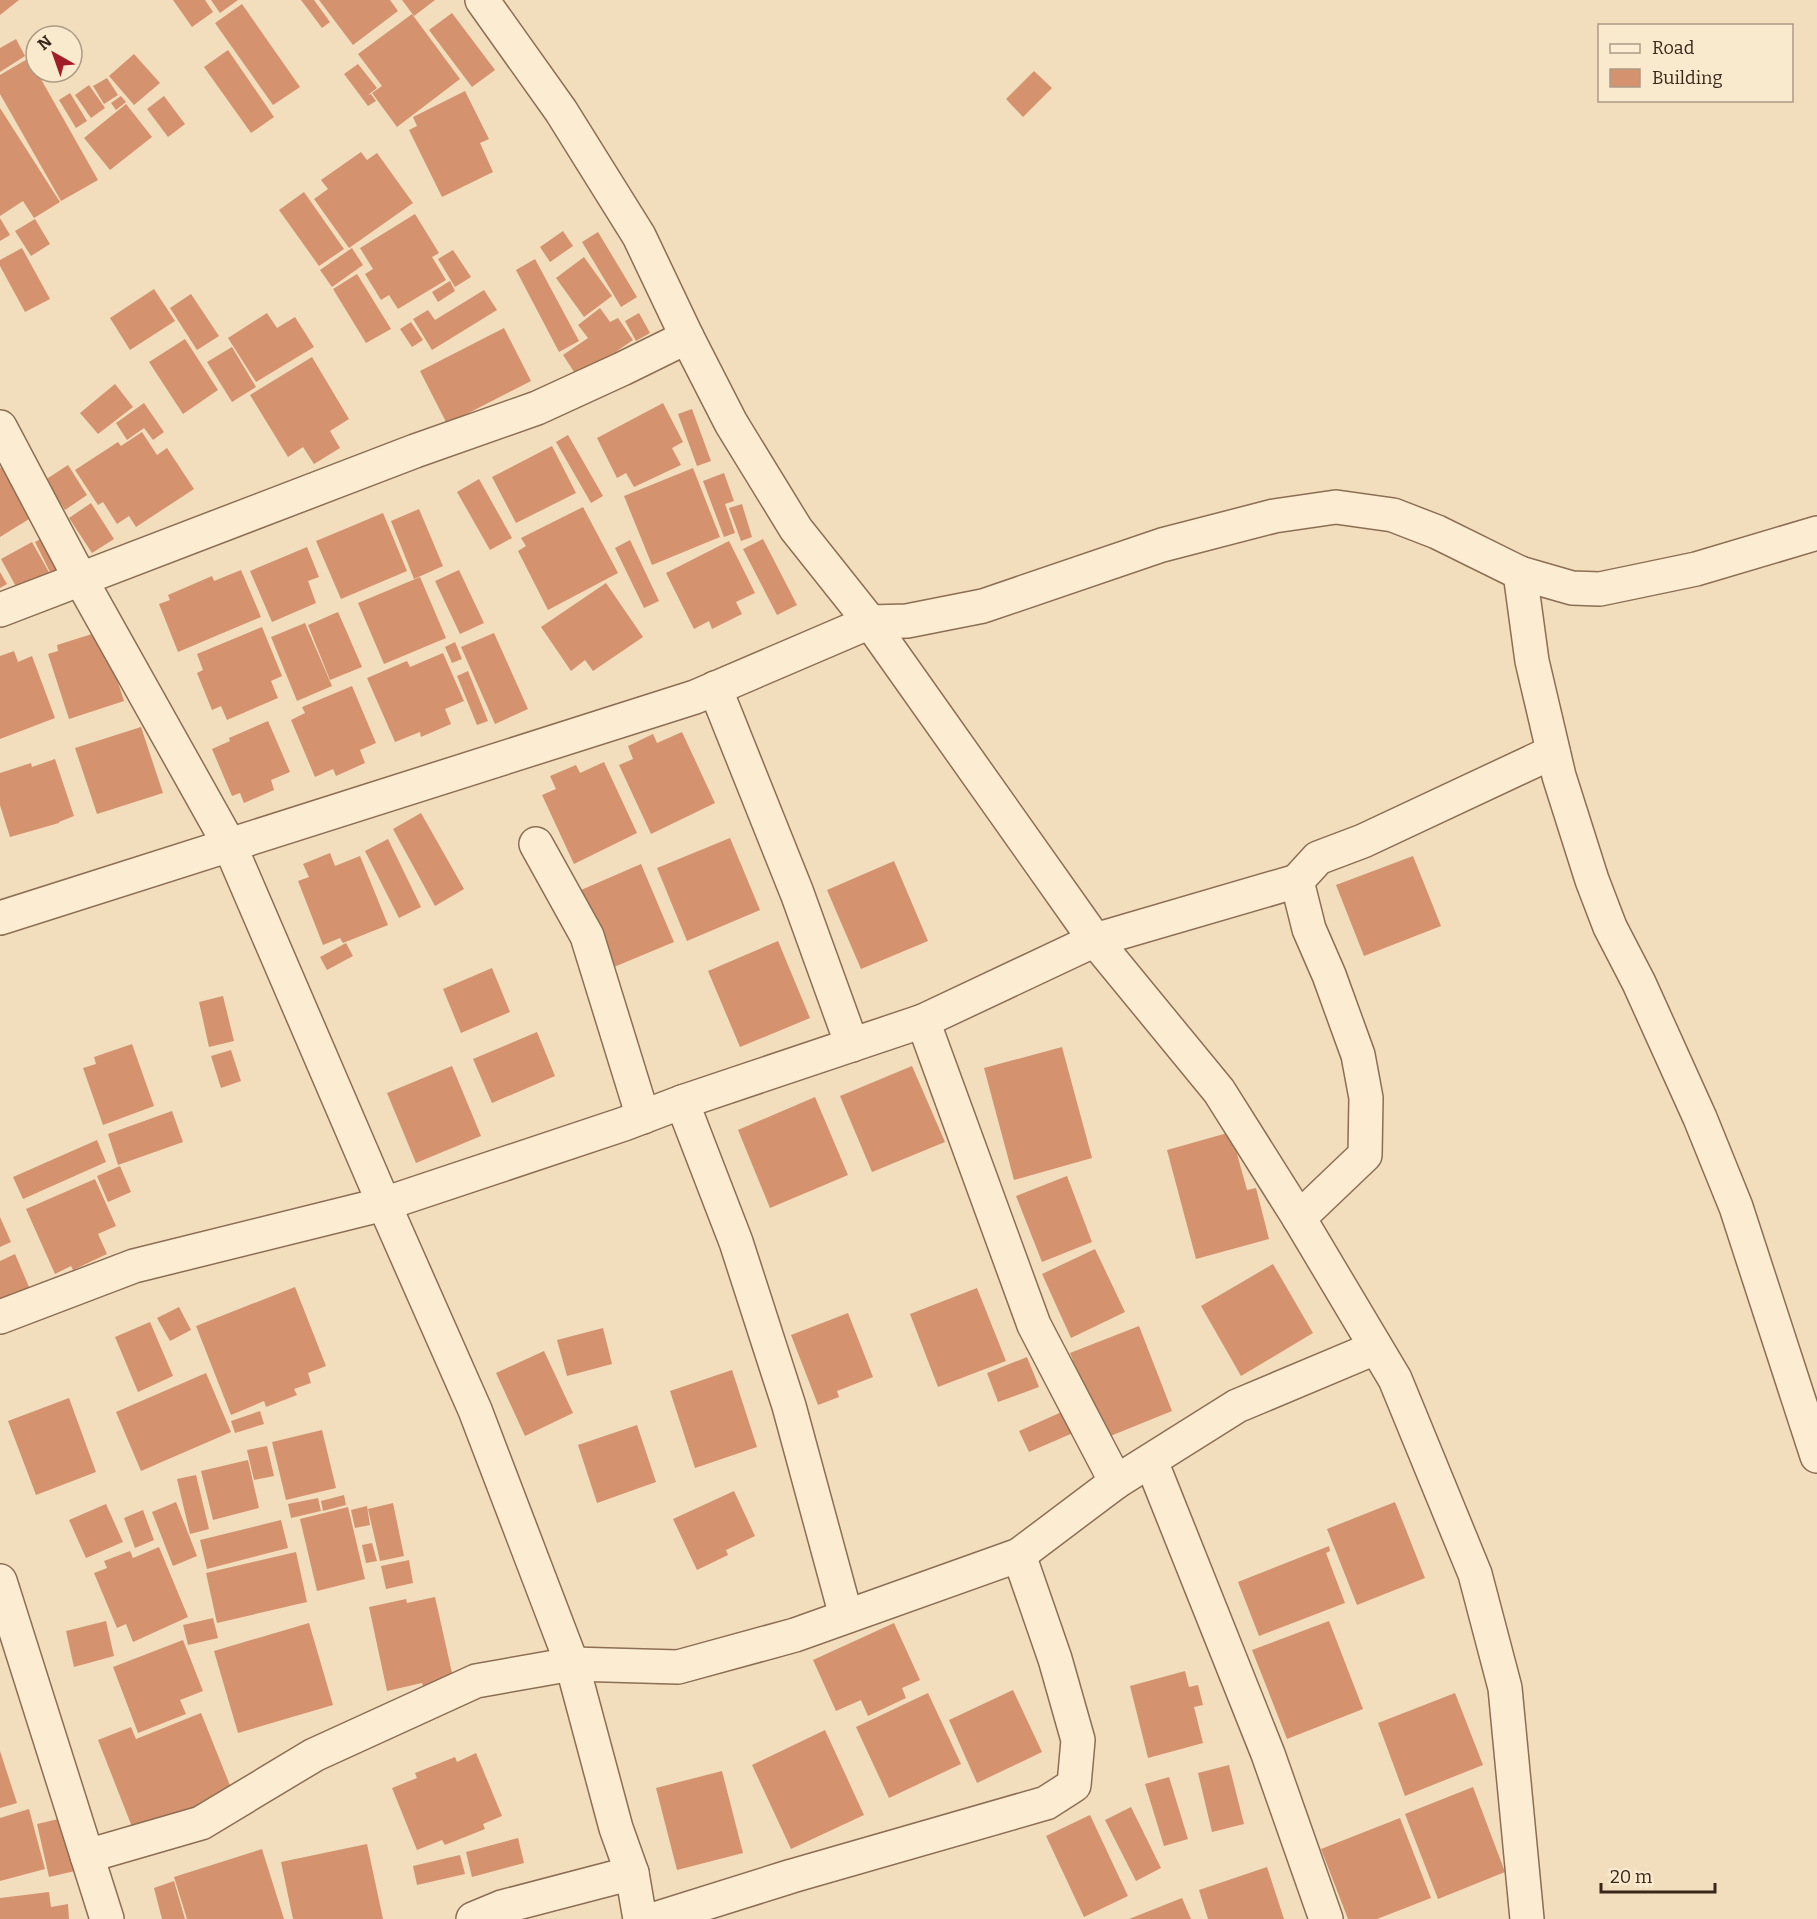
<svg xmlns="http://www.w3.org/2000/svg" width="1817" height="1919" font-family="Bitter,serif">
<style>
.building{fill:#d4926f}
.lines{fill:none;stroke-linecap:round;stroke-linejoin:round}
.minor-casing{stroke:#8c6e54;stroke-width:36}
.minor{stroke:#fcecd1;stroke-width:33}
</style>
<rect width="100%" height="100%" fill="#f2debd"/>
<g class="building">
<polygon points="0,0 19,0 0,15"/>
<polygon points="173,0 205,0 213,12 192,27"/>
<polygon points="211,0 238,0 220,13"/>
<polygon points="301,0 314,0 330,22 322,28"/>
<polygon points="319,0 390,0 398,11 353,45"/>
<polygon points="402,0 435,0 414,16"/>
<polygon points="242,4 300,87 273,105 215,23"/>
<polygon points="452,13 495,70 472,87 429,30"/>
<polygon points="412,14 460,79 397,127 372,93 382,86 358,54"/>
<polygon points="16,39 25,56 0,72 0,48"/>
<polygon points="228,50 274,117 251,133 204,67"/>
<polygon points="134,54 160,83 134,105 109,76"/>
<polygon points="29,58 98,180 61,201 0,94 0,75"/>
<polygon points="358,64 377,88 368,95 371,94 376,101 368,106 344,74"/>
<polygon points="1034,71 1052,88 1023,117 1006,99"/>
<polygon points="107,78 118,95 104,104 93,86"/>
<polygon points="89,85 105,108 91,118 75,95"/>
<polygon points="465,91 489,139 480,143 493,172 442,197 409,130 417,126 413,117"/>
<polygon points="70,93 87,121 76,128 59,100"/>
<polygon points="121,96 126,102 116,110 111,103"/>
<polygon points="164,96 185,124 168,137 147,109"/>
<polygon points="126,104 152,137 110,170 84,138"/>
<polygon points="0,108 60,202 34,218 23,201 0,216"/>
<polygon points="361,152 367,160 377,153 413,203 349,248 314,199 328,189 321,180"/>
<polygon points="304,192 344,249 319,266 279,210"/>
<polygon points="415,214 439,253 432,257 446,280 398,309 389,295 381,300 365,274 373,269 360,248"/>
<polygon points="0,218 10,235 0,241"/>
<polygon points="35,219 50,244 31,256 15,231"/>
<polygon points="563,231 573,246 550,262 540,247"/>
<polygon points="598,232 637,297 621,307 582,242"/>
<polygon points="22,248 50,299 25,312 0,266 0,260"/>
<polygon points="352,248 363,265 332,287 320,270"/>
<polygon points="453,250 471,277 455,287 438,259"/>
<polygon points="584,257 612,296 584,317 556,278"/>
<polygon points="535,259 579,341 559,352 516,270"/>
<polygon points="357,274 391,329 366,343 333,289"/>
<polygon points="450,281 455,291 438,302 432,292"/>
<polygon points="154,289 175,321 130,350 110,318"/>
<polygon points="484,290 497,310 432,350 413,319 428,310 435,320"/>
<polygon points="191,294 219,336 197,350 170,308"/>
<polygon points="600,308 610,322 618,318 633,340 578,378 563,355 588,338 578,325"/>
<polygon points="267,313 277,328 295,317 314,347 256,382 228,338"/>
<polygon points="639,313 650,333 636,341 625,321"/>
<polygon points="411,322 423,340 412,347 400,329"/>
<polygon points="504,328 531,381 447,424 420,371"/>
<polygon points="185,339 218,390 183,414 149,362"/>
<polygon points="232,347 256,387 232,402 207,362"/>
<polygon points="312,357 349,419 330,431 340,448 314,464 303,447 288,457 250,395"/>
<polygon points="115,384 133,407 98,434 80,413"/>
<polygon points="144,403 164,432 153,440 144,428 127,440 116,423"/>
<polygon points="663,403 683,442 672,448 681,465 634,487 626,473 617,478 597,438"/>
<polygon points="692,409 711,461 697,466 678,414"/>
<polygon points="142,432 157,455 167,448 194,489 136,527 129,516 117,524 103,502 98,505 75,470 118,442 121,446"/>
<polygon points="568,435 603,496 591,503 556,442"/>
<polygon points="552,446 576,493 516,523 492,477"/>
<polygon points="68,465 87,495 65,510 45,480"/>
<polygon points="4,466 34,516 0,537 0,468"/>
<polygon points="693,468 720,537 652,565 624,496"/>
<polygon points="724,473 734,501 725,504 735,533 724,537 703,481"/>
<polygon points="479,479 512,538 490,550 457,492"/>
<polygon points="91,503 114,539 92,553 69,518"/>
<polygon points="742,504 752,537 741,541 729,508"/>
<polygon points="583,507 618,573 548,610 518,551 526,546 521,538"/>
<polygon points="419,509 443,566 414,579 391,521"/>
<polygon points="383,513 407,571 341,599 316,541"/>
<polygon points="48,535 65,569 52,576 35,542"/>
<polygon points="763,539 797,605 777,615 743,549"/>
<polygon points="630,540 659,601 644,608 615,548"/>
<polygon points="729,541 755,593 736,602 742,614 712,629 709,621 694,629 666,573"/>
<polygon points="32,542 50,574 19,592 1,559"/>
<polygon points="307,547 319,577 308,581 316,603 272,622 250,571"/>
<polygon points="241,570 261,617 178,652 159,604 170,600 168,595 212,576 214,581"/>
<polygon points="459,570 484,623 460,634 435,581"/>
<polygon points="0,572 7,584 0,588"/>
<polygon points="420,577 446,638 384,664 358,603"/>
<polygon points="606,583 643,637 593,671 585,660 571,671 541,627"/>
<polygon points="338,612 362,667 330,680 308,625"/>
<polygon points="305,623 332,686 297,701 271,637"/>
<polygon points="262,627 282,676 271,681 278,698 227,720 221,706 212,710 197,673 203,670 197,654"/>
<polygon points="95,633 103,636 124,701 69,719 48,654 58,651 57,645"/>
<polygon points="494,633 528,709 495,724 461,647"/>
<polygon points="455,642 462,659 452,663 445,647"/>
<polygon points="14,651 18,662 32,656 55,718 0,739 0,656"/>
<polygon points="443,653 464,701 445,709 451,724 421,737 420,732 395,742 367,678 407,661 410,667"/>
<polygon points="468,671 488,721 477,725 457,676"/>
<polygon points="352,686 376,743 360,750 365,763 336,776 333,769 315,777 291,720 305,713 302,707"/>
<polygon points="268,721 290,772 271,780 274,790 244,803 240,793 232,796 212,749 230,741 229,738"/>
<polygon points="141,727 163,793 97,814 75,748"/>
<polygon points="682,732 715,803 651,834 619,765 633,759 628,746 653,734 657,743"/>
<polygon points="55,759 74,816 59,822 59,823 10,837 0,805 0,773 31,763 32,767"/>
<polygon points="604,762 637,833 574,864 542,795 556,789 550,776 576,765 580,773"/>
<polygon points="421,813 464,889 435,906 393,829"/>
<polygon points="730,838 760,910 687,941 657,868"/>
<polygon points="388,839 421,907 399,918 365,851"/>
<polygon points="330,853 335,866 360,856 388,925 343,943 340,938 323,945 298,881 309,877 303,864"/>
<polygon points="1413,856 1441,926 1364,956 1336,885"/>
<polygon points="894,861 928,941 861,969 827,890"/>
<polygon points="641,864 674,942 614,967 581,890"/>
<polygon points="778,941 810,1018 740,1047 708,971"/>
<polygon points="346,943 353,956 327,970 320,957"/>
<polygon points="492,968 510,1012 461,1033 443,989"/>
<polygon points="223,996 234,1041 209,1047 199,1002"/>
<polygon points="537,1032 555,1076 492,1103 473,1059"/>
<polygon points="132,1044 154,1106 103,1125 83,1068 96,1064 94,1057"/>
<polygon points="1062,1047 1092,1158 1014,1180 984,1068"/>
<polygon points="231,1050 241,1081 221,1088 211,1056"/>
<polygon points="452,1066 481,1136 416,1163 387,1093"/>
<polygon points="912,1066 945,1142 872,1172 840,1096"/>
<polygon points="815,1097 848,1175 770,1208 738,1130"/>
<polygon points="172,1111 183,1142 118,1165 108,1134"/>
<polygon points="1231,1132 1247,1190 1256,1188 1269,1239 1196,1259 1167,1150"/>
<polygon points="97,1140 106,1162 23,1199 13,1177"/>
<polygon points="120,1166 131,1192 108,1202 97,1176"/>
<polygon points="1067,1176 1092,1242 1042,1262 1016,1196"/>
<polygon points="95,1179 116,1226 98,1234 107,1254 73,1270 71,1266 55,1274 26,1209"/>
<polygon points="0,1217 11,1242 0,1247"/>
<polygon points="1095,1249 1125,1312 1071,1338 1042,1274"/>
<polygon points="15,1254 35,1301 0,1317 0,1261"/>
<polygon points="1273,1264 1313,1333 1241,1376 1201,1306"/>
<polygon points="295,1287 326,1366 308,1373 311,1383 294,1389 297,1395 266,1407 264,1401 231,1415 196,1326"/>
<polygon points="977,1288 1006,1361 938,1387 910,1314"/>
<polygon points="179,1307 191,1330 170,1341 157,1318"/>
<polygon points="848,1313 873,1377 837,1391 839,1397 818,1405 791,1335"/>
<polygon points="150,1322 173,1376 138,1392 115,1337"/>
<polygon points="1139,1326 1172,1411 1103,1439 1070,1353"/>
<polygon points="603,1328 612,1364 567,1376 557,1340"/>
<polygon points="544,1351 573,1413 525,1436 496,1373"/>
<polygon points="1027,1357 1039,1387 998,1402 987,1373"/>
<polygon points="732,1370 757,1447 695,1468 670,1391"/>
<polygon points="206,1373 231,1432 141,1471 116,1412"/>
<polygon points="69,1398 96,1472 36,1495 8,1421"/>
<polygon points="260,1411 264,1424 235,1433 231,1421"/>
<polygon points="1064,1411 1073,1433 1029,1452 1019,1431"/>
<polygon points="637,1425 656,1482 597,1503 578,1445"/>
<polygon points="322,1430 336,1488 286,1500 272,1442"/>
<polygon points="267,1446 274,1476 254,1480 247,1450"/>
<polygon points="248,1460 259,1508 213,1520 201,1471"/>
<polygon points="196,1475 209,1529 190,1534 177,1479"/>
<polygon points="734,1491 755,1536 726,1550 728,1555 697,1570 673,1519"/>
<polygon points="344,1495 346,1505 323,1511 321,1501"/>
<polygon points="318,1498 321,1511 291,1518 288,1504"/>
<polygon points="176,1502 197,1556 173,1566 152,1512"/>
<polygon points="1395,1502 1425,1578 1357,1605 1327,1529"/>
<polygon points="393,1503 404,1556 380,1561 368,1509"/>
<polygon points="106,1504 123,1542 86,1558 69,1520"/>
<polygon points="367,1506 370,1525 355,1528 351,1510"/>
<polygon points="348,1507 365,1579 317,1591 300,1519"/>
<polygon points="143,1510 154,1540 135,1548 124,1518"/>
<polygon points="281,1520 288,1548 207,1569 200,1540"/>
<polygon points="372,1543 377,1561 366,1563 362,1545"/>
<polygon points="1329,1546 1330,1551 1326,1553 1345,1603 1259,1636 1238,1582"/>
<polygon points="159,1547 188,1617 133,1642 126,1624 117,1628 94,1573 107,1568 104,1561 130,1551 133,1558"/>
<polygon points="296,1552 307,1602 217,1623 206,1573"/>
<polygon points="409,1560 413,1583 386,1589 381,1566"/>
<polygon points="435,1597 454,1682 424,1689 422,1683 387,1691 369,1607 406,1599 407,1603"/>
<polygon points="213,1618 218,1638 188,1645 183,1625"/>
<polygon points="106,1621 114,1656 74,1667 66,1631"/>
<polygon points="1329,1621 1363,1709 1287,1739 1252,1650"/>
<polygon points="309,1623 333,1705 238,1733 214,1651"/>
<polygon points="894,1623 920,1680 902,1688 906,1698 868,1716 861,1700 836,1711 813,1660"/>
<polygon points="183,1640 203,1691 180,1700 186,1714 138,1733 113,1667"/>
<polygon points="1185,1671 1189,1687 1198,1685 1203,1705 1194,1707 1203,1743 1148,1758 1130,1686"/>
<polygon points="1013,1690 1042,1752 977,1783 949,1720"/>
<polygon points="928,1693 961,1764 889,1798 856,1727"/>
<polygon points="1455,1693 1483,1765 1405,1796 1378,1723"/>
<polygon points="201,1713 235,1798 136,1837 98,1740 131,1727 136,1739"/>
<polygon points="825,1730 864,1815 791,1849 752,1765"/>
<polygon points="0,1751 17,1803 0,1808"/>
<polygon points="476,1753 502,1816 483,1824 485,1829 445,1845 442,1840 417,1850 392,1788 417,1778 415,1773 455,1757 457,1762"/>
<polygon points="1229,1765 1244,1824 1212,1832 1198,1773"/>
<polygon points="722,1771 743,1853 677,1870 656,1788"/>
<polygon points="1169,1777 1188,1839 1164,1846 1145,1784"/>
<polygon points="1473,1787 1505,1872 1438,1899 1405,1814"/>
<polygon points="1131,1807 1161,1868 1136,1881 1105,1820"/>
<polygon points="29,1809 45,1869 0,1881 0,1818"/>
<polygon points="1090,1815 1128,1896 1084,1917 1046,1836"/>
<polygon points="63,1818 75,1871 49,1877 37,1824"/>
<polygon points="1400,1818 1431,1898 1377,1919 1348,1919 1321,1849"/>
<polygon points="518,1838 524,1863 472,1877 466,1852"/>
<polygon points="367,1844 383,1919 293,1919 281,1862"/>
<polygon points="262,1849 284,1919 187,1919 174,1877"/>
<polygon points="460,1855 465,1874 417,1885 413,1866"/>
<polygon points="1267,1867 1284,1919 1208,1919 1199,1890"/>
<polygon points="174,1881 185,1919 162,1919 154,1888"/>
<polygon points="49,1892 51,1907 68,1904 69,1919 0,1919 0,1898"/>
<polygon points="1182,1898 1191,1919 1129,1919"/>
</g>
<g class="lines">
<g class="minor-casing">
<g id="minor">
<polyline points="482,0 561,111 639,236 687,337"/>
<polyline points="0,427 81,580 230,846 384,1204 475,1410 572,1664 616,1828 632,1873 640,1919"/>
<polyline points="1520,573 1532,661 1559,776 1592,880 1610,927 1639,983 1700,1118 1736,1207 1817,1456"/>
<polyline points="0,610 415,451 537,408 622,369 687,337 731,423 796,529 870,622 907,621 983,606 1162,545 1274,516 1336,507 1393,515 1437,532 1520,573 1572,588 1600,589 1696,569 1817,533"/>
<polyline points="715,688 797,893 852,1045"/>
<polyline points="536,844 587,936 643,1117"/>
<polyline points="0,918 695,697 870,622 1095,940 1219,1091 1299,1218 1395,1379 1475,1574 1505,1688 1527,1919"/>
<polyline points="923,1021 1034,1325 1116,1482"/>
<polyline points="682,1102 736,1242 789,1406 846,1616"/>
<polyline points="1299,1218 1365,1155 1366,1098 1358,1055 1329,975 1309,929 1297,881 1318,858 1363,841 1553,752"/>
<polyline points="0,1317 134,1266 384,1204 624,1124 682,1102 923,1021 1095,940 1297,881"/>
<polyline points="1151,1461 1268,1754 1326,1919"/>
<polyline points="0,1581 107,1919"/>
<polyline points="87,1856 201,1823 314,1755 476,1681 572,1664 678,1667 795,1635 1019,1555 1116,1482 1237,1406 1375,1348"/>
<polyline points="473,1919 502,1907 632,1873"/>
<polyline points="655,1919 792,1876 1046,1803 1074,1785 1078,1740 1055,1659 1019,1555"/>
</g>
</g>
<use href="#minor" class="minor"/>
</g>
<rect x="1598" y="24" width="195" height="78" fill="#f9e9cd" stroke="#ad9b86" stroke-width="1.5"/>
<rect x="1610" y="44" width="30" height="9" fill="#fcecd1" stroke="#ad9b86" stroke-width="1.5"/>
<text x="1652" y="54" font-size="18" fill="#3a271b">Road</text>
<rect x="1610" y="69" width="30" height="18" fill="#d4926f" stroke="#ad9b86" stroke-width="1.5"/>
<text x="1652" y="84" font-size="18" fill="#3a271b">Building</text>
<g transform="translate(54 54) rotate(320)"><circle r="28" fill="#f9e9cd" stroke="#ad9b86" stroke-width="1.5"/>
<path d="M0-4.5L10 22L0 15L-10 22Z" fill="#a11e29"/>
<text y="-9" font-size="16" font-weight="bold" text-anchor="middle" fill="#3a271b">N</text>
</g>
<path d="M1601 1883v9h114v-9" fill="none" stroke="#3a271b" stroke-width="3"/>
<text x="1610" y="1883" font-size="18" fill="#3a271b" stroke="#f9e9cd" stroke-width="4.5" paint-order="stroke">20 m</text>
</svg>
